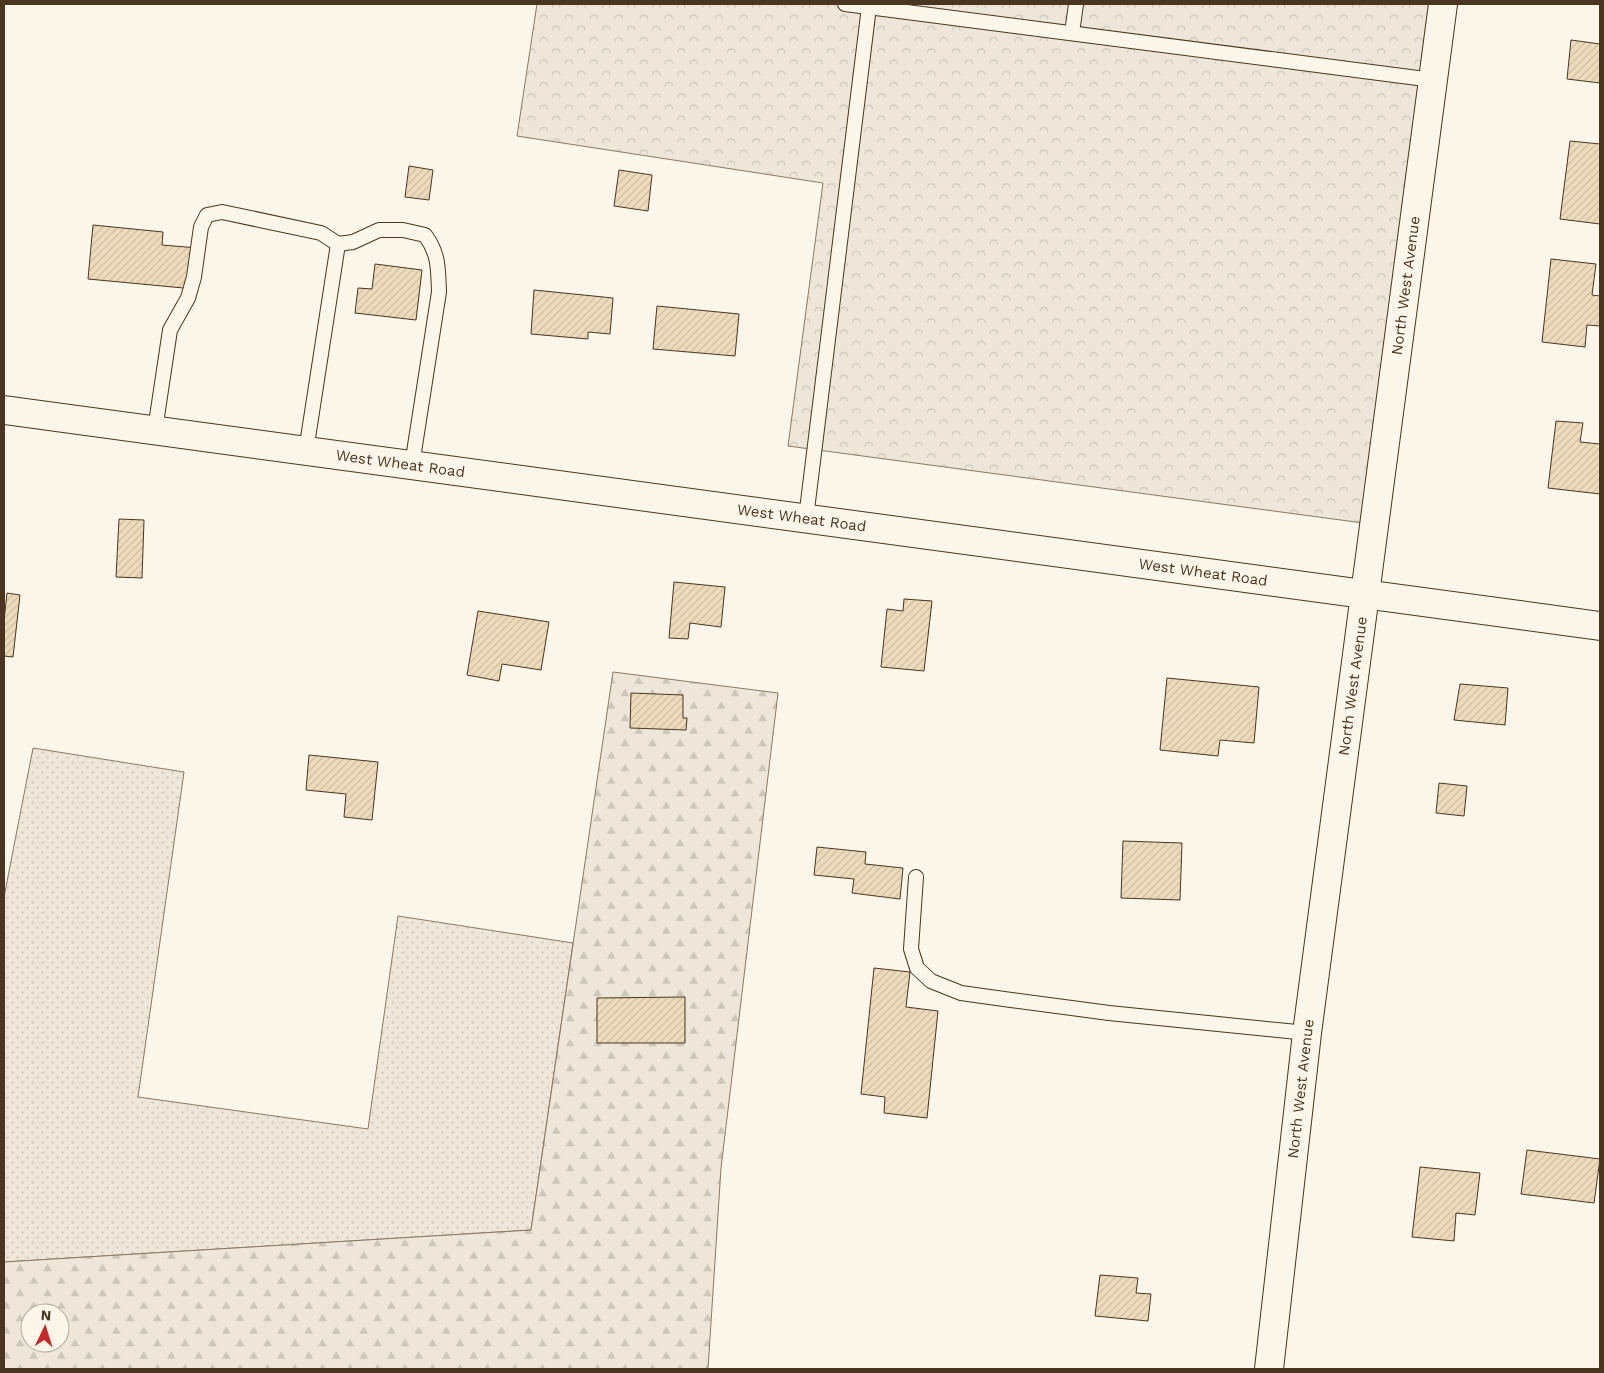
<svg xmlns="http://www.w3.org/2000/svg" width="1604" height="1373" font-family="'Work Sans',sans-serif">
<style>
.grass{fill:url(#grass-dots);stroke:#887966}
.forest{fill:url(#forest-firs);stroke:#887966;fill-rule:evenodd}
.park{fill:url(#park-crowns);stroke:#887966}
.building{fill:url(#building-hatch);stroke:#4a3520}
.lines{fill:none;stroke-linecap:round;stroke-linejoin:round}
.service-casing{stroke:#4a3520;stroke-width:16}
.minor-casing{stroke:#4a3520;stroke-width:30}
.tertiary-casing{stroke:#4a3520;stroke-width:30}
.service{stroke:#fbf6e9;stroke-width:14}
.minor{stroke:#fbf6e9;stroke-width:28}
.tertiary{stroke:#fbf6e9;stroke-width:28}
.labels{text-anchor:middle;stroke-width:4;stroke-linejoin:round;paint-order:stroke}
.street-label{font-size:15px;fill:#4a3520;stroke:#fbf6e9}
</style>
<defs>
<pattern id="grass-dots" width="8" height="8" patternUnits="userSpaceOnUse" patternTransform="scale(1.25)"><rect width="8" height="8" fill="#ede6d9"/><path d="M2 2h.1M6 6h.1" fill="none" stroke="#cdc6ba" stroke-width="1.8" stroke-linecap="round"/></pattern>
<pattern id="forest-firs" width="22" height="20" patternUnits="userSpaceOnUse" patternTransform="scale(1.25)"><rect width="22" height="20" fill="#ede6d9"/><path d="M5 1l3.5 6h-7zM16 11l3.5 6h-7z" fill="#cdc6ba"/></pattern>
<pattern id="park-crowns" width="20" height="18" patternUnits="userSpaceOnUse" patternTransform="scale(1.25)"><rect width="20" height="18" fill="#ede6d9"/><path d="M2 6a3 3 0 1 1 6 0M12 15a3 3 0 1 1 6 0" fill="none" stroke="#cdc6ba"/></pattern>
<pattern id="building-hatch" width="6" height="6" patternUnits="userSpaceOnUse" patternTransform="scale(1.25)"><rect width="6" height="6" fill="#ecdcbc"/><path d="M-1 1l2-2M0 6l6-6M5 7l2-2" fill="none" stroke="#ccbda1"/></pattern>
</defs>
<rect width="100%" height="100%" fill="#fbf6e9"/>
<polygon class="grass" points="33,748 184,772 138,1097 368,1129 398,916 573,943 531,1230 4,1262 4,897"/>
<path class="forest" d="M613 672 778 693 721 1168 708 1369H4V1262L531 1230ZM30 1313H60V1343H30Z"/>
<polygon class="park" points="537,4 1444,4 1378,525 788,446 823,183 517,136"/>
<g class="building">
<polygon points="1571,40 1600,44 1600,83 1567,79"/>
<polygon points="1570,141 1600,144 1600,224 1560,219"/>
<polygon points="409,166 433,170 429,200 405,197"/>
<polygon points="619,170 652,175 648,211 614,206"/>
<polygon points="93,225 163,232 162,245 198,248 194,289 88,279"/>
<polygon points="1551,259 1596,264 1592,295 1600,296 1600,326 1587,325 1585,347 1542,342"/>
<polygon points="375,264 422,270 416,320 355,313 358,288 372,289"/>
<polygon points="534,290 613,298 610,334 588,332 588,339 531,334"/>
<polygon points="657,306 739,314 735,356 653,349"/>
<polygon points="1556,421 1583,423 1580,442 1600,444 1600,494 1548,488"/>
<polygon points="119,519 144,520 142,578 116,577"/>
<polygon points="674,582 725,587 721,627 690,623 688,639 669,638"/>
<polygon points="7,593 20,595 13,657 4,656 4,621"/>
<polygon points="904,599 932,601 924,671 881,667 887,609 903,611"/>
<polygon points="478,611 549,622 541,670 502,664 499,681 467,675"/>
<polygon points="1167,678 1259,687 1254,743 1220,740 1218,756 1160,750"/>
<polygon points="1460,684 1508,688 1505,725 1454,720"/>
<polygon points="631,693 683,695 683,718 687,718 686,730 630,728"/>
<polygon points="309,755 378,762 372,820 344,817 346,794 306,790"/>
<polygon points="1439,783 1467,786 1464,816 1436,813"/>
<polygon points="1123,841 1182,843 1180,900 1121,898"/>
<polygon points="817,847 866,852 865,864 903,868 900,899 852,893 854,879 814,875"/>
<polygon points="874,968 910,972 906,1007 938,1011 927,1118 884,1113 885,1097 861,1094"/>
<polygon points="685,997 685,1043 597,1043 597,998"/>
<polygon points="1527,1150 1600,1159 1594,1203 1521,1194"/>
<polygon points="1420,1167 1480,1173 1475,1215 1456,1213 1454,1241 1412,1237"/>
<polygon points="1100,1275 1138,1278 1136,1293 1151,1294 1148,1321 1095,1316"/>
</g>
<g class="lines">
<g class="service-casing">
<g id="service">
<polyline points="845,4 1433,80"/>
<polyline points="1072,33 1076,4"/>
<path d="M155 430 170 330 188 298 194 277 201 227 207 215 222 212 321 233 338 244 353 242 379 230H403L425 235C439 254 438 268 439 292L412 465"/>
<polyline points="306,451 338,244"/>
<polyline points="806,518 869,7"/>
<polyline points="916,877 911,949 917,968 931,981 961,993 1011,1000 1109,1013 1307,1033"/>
</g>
</g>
<g class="minor-casing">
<g id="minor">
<path id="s1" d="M1269 1369 1307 1033 1443 4"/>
</g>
</g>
<g class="tertiary-casing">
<g id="tertiary">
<path id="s2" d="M4 410 1600 626"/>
</g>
</g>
<use href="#service" class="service"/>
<use href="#minor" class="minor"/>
<use href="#tertiary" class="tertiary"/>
</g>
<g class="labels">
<g class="street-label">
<text dy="5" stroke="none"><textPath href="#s1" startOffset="1092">North West Avenue</textPath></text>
<text dy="5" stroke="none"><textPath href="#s2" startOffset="400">West Wheat Road</textPath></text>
<text dy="5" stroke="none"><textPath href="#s2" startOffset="805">West Wheat Road</textPath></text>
<text dy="5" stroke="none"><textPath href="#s2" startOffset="1210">West Wheat Road</textPath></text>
<text dy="5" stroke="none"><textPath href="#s1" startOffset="688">North West Avenue</textPath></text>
<text dy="5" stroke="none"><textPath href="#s1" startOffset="282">North West Avenue</textPath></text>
</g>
</g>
<rect width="1604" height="1373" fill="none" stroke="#4a3520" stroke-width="10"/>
<g transform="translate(45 1328) rotate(4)"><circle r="24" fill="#fbf6e9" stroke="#b4a999"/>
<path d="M0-4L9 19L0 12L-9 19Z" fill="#c62828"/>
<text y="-8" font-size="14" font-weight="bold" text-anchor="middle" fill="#4a3520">N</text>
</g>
</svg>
